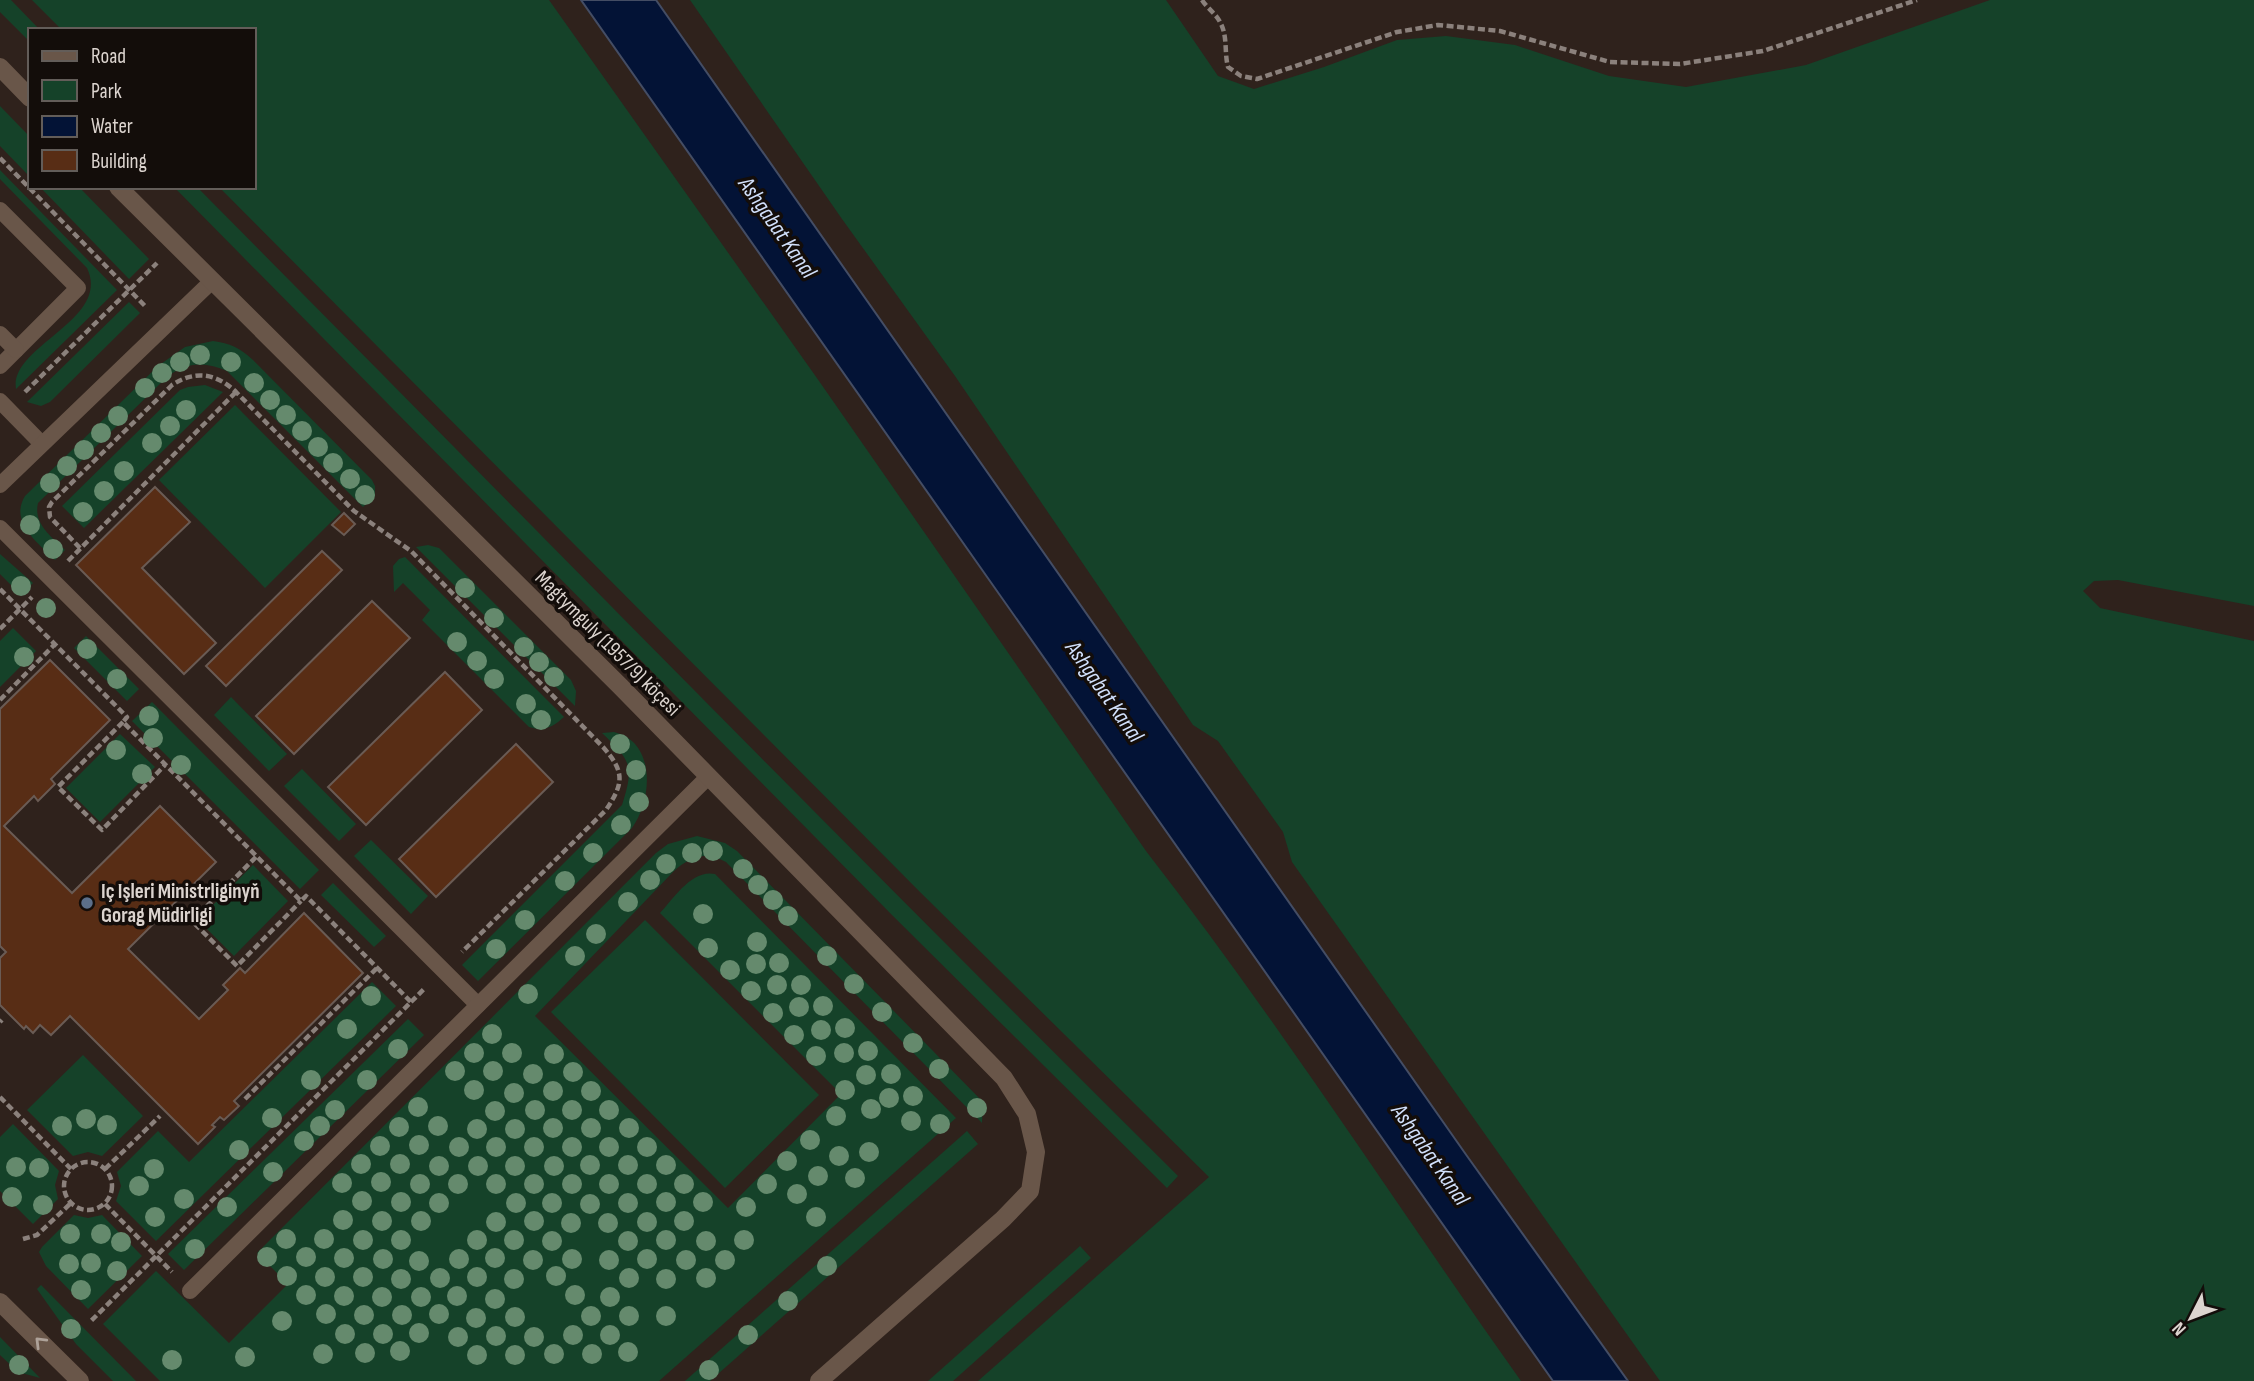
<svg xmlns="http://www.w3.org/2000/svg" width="2254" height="1381" font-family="'Sofia Sans Condensed',sans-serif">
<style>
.green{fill:#154229}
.water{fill:#031336;stroke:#444d64;stroke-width:2}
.building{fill:#582d15;stroke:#6a5b54;stroke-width:2}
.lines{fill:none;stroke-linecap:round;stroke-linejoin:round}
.path{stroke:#8b817c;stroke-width:4.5;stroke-dasharray:7 3.5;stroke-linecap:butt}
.service{stroke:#695649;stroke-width:16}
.minor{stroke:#695649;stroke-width:18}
.tree{fill:#658a6d}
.oneway{stroke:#aea299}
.service-dot{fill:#5c6f8a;stroke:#130d0a;stroke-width:2.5}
.labels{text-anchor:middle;stroke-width:7;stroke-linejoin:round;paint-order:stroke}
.street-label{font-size:21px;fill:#dcd4cf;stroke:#130d0a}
.poi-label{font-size:21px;font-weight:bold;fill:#dcd4cf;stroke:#130d0a;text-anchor:start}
.water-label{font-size:23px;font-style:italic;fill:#d2e1fc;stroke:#130d0a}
</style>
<rect width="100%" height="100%" fill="#2f221c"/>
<g class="green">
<polygon points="0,0 11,0 40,30 30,30 30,42 0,12"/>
<path d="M32 0H549L819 381 1146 851C1279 1022 1396 1205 1521 1381H978L1209 1177 920 892 219 187H254V30H62Z"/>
<polygon points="690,0 1166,0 1218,76 1254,89 1324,67 1397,40 1446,36 1515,45 1609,76 1686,87 1806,65 1990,0 2254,0 2254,606 2118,580 2094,581 2083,591 2100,608 2254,641 2254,1381 1660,1381 1292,862 1283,832 1218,741 1193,725 955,376 842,219"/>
<polygon points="0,106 30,137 30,177 0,146"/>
<path d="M0 170 117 290 16 389C9 346 112 320 87 268L0 179Z"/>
<polygon points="40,187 79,187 149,259 129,279"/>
<path d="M174 187H197C524 517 849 849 1178 1176L1167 1188 892 915Z"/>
<polygon points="129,302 140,313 50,402 41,406 27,402"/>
<path d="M213 341C230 343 240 348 253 360L372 480 375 486V496L363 507 227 371C205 361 186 362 167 377L38 503C33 524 52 537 65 550L55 560C38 543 9 522 25 496L158 366 185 347Z"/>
<polygon points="205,385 223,392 84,528 62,506 180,390 188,387"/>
<polygon points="235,405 341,512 265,588 159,480"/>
<polygon points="428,545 439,548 571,680 576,691 575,706 416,547"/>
<polygon points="0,554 33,583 21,595 0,574"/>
<path d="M405 557 564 717C553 727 544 732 529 727L422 620 430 610 403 583 394 592 393 566 399 559Z"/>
<polygon points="13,628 36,651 0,687 0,641"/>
<polygon points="86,636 139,689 127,701 74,648"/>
<polygon points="231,697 287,754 269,771 214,715"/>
<polygon points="152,702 319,870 300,889 132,721"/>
<path d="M614 732C657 742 652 801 632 828L478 981 462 965 622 805C635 765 630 760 602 733Z"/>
<polygon points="120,734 155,767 100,822 66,788"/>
<polygon points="302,769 356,824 339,841 284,786"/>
<path d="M697 836 725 843 737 851 983 1102 982 1123 726 862C704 851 691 856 673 872L535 1016 728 1208 841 1094 660 913C674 898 692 869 715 874L956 1118 659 1381H160L103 1324 156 1271 229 1343 288 1284 257 1253 656 853 668 844Z"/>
<polygon points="371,840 428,896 411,914 354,856"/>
<polygon points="253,865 288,901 234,956 198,920"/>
<polygon points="333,883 386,936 374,947 321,895"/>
<polygon points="645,920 819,1095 725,1188 551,1012"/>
<polygon points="372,982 396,1006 156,1241 116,1201 121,1186 117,1172 158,1131 189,1162"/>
<polygon points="408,1019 424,1035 184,1270 168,1254"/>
<polygon points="83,1055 143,1116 102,1156 88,1152 73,1156 27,1110"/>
<polygon points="13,1124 59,1171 55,1185 58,1199 33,1224 0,1191 0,1137"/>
<polygon points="967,1131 978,1144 710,1381 685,1381"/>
<polygon points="74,1215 88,1218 102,1215 142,1256 88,1309 46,1266 39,1252 42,1247"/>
<polygon points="1080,1246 1091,1258 953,1381 928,1381"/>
<polygon points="41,1285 136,1381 113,1381 76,1344 37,1289"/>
<polygon points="0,1337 40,1378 18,1372 0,1355"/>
</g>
<polygon class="water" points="581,0 656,0 1467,1156 1628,1381 1553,1381"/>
<g class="building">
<polygon points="155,487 190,522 142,568 216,643 184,674 76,565"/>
<polygon points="344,513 355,524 344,535 332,525"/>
<polygon points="322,551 342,570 226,686 206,666"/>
<polygon points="372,601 410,638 294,754 256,716"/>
<polygon points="50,660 110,720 51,779 55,784 38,801 34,796 4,826 72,893 160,806 216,862 128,949 199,1019 228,990 223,985 240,968 245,973 304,913 363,973 234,1101 239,1106 224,1120 220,1117 212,1125 215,1127 198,1144 70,1016 51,1035 40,1025 33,1033 26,1026 24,1029 0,1005 0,958 6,952 0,946 0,709"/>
<polygon points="445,672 482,710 366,825 328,787"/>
<polygon points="516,744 553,782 436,897 399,859"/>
</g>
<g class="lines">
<g class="path">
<path d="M1202 0C1207 8 1216 14 1220 22 1228 36 1224 52 1228 67L1241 76 1257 79 1397 32 1438 25 1500 31 1610 62 1680 64 1763 51 1917 0"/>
<polyline points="0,158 147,308"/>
<polyline points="25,392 157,263"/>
<path d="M80 548 50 517 49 507 52 502 172 385C195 370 216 373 236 392L354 511 411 551 603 747C625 772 624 783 606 810L462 952"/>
<polyline points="68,561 236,392"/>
<polyline points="0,589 127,717 123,722 301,901 306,896 411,1002 90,1322"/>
<polyline points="0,629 32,597"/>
<polyline points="0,700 55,644"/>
<polyline points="123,722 58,787 102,830 165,765"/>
<polyline points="256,857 192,921 237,966 301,901"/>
<polyline points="411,1002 425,988"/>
<polyline points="0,1022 2,1020"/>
<polyline points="0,1097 71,1169"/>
<polyline points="245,1099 377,968"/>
<circle cx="88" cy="1186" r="24"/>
<polyline points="105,1169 160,1116"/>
<polyline points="105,1204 172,1272"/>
<polyline points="23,1239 37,1235 70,1204"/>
</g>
<g class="service">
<polyline points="0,210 78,288 0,366"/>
<polyline points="0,334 16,350"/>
<polyline points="0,401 42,444"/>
<polyline points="0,485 211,282"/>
<polyline points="0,528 478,1005"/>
<polyline points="190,1291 709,776"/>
</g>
<g class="minor">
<polyline points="0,67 30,98"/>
<polyline points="118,187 621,687 1004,1078 1027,1114 1036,1152 1030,1191 1003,1219 819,1381"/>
<polyline points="0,1302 80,1381"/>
</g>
</g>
<g class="tree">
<circle cx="200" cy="355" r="10"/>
<circle cx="180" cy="362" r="10"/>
<circle cx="231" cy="362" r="10"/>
<circle cx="162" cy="373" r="10"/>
<circle cx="254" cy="383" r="10"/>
<circle cx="145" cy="388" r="10"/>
<circle cx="270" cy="400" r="10"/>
<circle cx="186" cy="410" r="10"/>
<circle cx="286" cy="415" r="10"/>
<circle cx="118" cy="416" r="10"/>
<circle cx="170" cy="426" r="10"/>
<circle cx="302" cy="431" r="10"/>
<circle cx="101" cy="433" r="10"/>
<circle cx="152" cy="443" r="10"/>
<circle cx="318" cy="447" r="10"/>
<circle cx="84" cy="450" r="10"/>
<circle cx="333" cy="463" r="10"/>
<circle cx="67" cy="466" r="10"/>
<circle cx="124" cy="471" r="10"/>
<circle cx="350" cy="479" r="10"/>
<circle cx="50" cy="483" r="10"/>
<circle cx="104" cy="491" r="10"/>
<circle cx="365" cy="495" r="10"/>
<circle cx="83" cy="512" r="10"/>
<circle cx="30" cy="525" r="10"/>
<circle cx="53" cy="549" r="10"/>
<circle cx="21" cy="586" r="10"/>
<circle cx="465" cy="588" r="10"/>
<circle cx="46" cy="608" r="10"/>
<circle cx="494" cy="618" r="10"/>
<circle cx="457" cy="642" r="10"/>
<circle cx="524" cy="647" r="10"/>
<circle cx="87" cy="649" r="10"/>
<circle cx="24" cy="657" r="10"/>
<circle cx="477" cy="661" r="10"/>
<circle cx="539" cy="662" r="10"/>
<circle cx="554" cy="677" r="10"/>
<circle cx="117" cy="679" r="10"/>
<circle cx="494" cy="679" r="10"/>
<circle cx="526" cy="704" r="10"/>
<circle cx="149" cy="716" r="10"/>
<circle cx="541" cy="720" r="10"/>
<circle cx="153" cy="738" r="10"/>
<circle cx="620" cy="744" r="10"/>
<circle cx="116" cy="750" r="10"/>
<circle cx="181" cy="765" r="10"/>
<circle cx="636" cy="770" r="10"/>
<circle cx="142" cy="774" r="10"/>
<circle cx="639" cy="802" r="10"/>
<circle cx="621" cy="825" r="10"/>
<circle cx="713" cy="851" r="10"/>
<circle cx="593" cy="853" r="10"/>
<circle cx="692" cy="853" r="10"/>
<circle cx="666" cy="864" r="10"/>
<circle cx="743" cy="869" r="10"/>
<circle cx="650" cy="880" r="10"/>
<circle cx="565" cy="881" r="10"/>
<circle cx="758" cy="885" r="10"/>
<circle cx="773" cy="900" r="10"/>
<circle cx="628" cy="902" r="10"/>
<circle cx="703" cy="914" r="10"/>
<circle cx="788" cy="916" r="10"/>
<circle cx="525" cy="920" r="10"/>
<circle cx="596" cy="934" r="10"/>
<circle cx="757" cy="942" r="10"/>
<circle cx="708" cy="948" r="10"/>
<circle cx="496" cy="949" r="10"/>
<circle cx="575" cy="956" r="10"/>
<circle cx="827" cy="956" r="10"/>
<circle cx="779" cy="963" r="10"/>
<circle cx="756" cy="964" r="10"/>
<circle cx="730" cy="970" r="10"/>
<circle cx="854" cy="984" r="10"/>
<circle cx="777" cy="985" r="10"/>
<circle cx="801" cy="985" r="10"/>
<circle cx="751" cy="991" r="10"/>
<circle cx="528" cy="994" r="10"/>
<circle cx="371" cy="996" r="10"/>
<circle cx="823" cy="1006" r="10"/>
<circle cx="799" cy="1007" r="10"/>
<circle cx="882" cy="1012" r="10"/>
<circle cx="773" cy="1013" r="10"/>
<circle cx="845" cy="1028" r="10"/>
<circle cx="347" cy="1029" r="10"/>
<circle cx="821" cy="1030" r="10"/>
<circle cx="492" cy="1034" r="10"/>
<circle cx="794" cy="1035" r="10"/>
<circle cx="913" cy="1043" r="10"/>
<circle cx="398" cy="1049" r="10"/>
<circle cx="868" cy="1051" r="10"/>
<circle cx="474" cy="1053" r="10"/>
<circle cx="512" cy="1053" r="10"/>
<circle cx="844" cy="1053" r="10"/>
<circle cx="554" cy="1054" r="10"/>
<circle cx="816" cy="1056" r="10"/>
<circle cx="939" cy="1069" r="10"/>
<circle cx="455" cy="1071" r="10"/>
<circle cx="493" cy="1071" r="10"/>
<circle cx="573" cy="1072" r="10"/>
<circle cx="533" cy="1074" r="10"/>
<circle cx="891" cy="1074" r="10"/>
<circle cx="866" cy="1075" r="10"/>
<circle cx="311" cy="1080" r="10"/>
<circle cx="367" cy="1080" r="10"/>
<circle cx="474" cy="1090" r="10"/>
<circle cx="845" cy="1090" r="10"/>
<circle cx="553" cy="1091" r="10"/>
<circle cx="591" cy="1091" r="10"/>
<circle cx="514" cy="1093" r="10"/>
<circle cx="913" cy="1096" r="10"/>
<circle cx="889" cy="1098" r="10"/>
<circle cx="418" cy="1107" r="10"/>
<circle cx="977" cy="1108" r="10"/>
<circle cx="871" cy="1109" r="10"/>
<circle cx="335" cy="1110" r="10"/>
<circle cx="535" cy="1110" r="10"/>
<circle cx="572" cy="1110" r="10"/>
<circle cx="609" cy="1110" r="10"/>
<circle cx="495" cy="1111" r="10"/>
<circle cx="836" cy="1116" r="10"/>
<circle cx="272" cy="1118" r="10"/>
<circle cx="86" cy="1119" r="10"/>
<circle cx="911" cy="1121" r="10"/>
<circle cx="940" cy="1124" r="10"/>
<circle cx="107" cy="1125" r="10"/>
<circle cx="62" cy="1126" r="10"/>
<circle cx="320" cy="1126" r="10"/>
<circle cx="438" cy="1126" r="10"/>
<circle cx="399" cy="1127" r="10"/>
<circle cx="553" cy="1128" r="10"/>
<circle cx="591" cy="1128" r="10"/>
<circle cx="629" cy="1128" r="10"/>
<circle cx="477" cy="1129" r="10"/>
<circle cx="515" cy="1129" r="10"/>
<circle cx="810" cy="1140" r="10"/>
<circle cx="304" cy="1141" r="10"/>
<circle cx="419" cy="1145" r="10"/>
<circle cx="380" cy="1146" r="10"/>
<circle cx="459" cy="1147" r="10"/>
<circle cx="496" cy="1147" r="10"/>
<circle cx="534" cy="1147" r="10"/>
<circle cx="572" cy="1147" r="10"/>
<circle cx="609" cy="1147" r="10"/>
<circle cx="647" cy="1147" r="10"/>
<circle cx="239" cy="1150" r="10"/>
<circle cx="869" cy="1152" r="10"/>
<circle cx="839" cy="1156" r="10"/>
<circle cx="787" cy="1161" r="10"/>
<circle cx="361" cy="1164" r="10"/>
<circle cx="400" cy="1164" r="10"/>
<circle cx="590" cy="1165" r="10"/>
<circle cx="628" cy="1165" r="10"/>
<circle cx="666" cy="1165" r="10"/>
<circle cx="439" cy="1166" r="10"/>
<circle cx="478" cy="1166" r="10"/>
<circle cx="515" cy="1166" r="10"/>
<circle cx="554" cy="1166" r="10"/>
<circle cx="16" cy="1167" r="10"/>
<circle cx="39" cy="1168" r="10"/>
<circle cx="154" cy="1169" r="10"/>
<circle cx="273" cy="1172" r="10"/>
<circle cx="818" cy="1176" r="10"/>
<circle cx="855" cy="1178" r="10"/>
<circle cx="381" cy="1182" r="10"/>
<circle cx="342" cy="1183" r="10"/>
<circle cx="420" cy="1184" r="10"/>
<circle cx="458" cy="1184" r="10"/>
<circle cx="496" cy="1184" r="10"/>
<circle cx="534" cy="1184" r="10"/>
<circle cx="572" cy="1184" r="10"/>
<circle cx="609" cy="1184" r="10"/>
<circle cx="647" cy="1184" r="10"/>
<circle cx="684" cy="1184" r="10"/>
<circle cx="767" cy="1184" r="10"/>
<circle cx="139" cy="1186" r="10"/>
<circle cx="797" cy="1194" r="10"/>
<circle cx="12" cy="1197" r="10"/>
<circle cx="184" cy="1199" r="10"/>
<circle cx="362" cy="1201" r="10"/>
<circle cx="401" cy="1202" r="10"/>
<circle cx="666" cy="1202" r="10"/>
<circle cx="703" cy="1202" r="10"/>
<circle cx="439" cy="1203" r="10"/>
<circle cx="516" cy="1203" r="10"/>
<circle cx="552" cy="1203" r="10"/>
<circle cx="628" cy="1203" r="10"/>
<circle cx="590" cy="1204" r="10"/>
<circle cx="43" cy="1205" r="10"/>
<circle cx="227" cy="1207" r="10"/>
<circle cx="746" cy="1207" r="10"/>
<circle cx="155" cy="1217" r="10"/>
<circle cx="816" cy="1217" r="10"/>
<circle cx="343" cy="1220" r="10"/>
<circle cx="382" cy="1221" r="10"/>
<circle cx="421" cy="1221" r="10"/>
<circle cx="534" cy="1221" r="10"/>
<circle cx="684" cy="1221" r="10"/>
<circle cx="496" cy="1222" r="10"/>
<circle cx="647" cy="1222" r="10"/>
<circle cx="571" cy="1223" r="10"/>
<circle cx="608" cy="1223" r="10"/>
<circle cx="70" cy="1234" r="10"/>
<circle cx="101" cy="1234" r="10"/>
<circle cx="286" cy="1239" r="10"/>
<circle cx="324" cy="1239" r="10"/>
<circle cx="363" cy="1240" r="10"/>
<circle cx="401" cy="1240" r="10"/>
<circle cx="477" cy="1240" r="10"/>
<circle cx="514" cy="1240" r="10"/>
<circle cx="666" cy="1240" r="10"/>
<circle cx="744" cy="1240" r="10"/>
<circle cx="552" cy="1241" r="10"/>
<circle cx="628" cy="1241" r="10"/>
<circle cx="706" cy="1241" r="10"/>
<circle cx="121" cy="1242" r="10"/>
<circle cx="195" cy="1249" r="10"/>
<circle cx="267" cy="1257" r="10"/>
<circle cx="306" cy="1257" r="10"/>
<circle cx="344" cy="1258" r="10"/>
<circle cx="495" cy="1258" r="10"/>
<circle cx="383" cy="1259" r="10"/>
<circle cx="459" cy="1259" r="10"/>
<circle cx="572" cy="1259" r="10"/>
<circle cx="647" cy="1259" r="10"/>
<circle cx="533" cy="1260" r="10"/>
<circle cx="609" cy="1260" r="10"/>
<circle cx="686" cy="1260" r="10"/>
<circle cx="725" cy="1260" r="10"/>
<circle cx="419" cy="1261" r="10"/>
<circle cx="91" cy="1263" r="10"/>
<circle cx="69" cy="1264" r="10"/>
<circle cx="827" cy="1266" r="10"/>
<circle cx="117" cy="1271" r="10"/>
<circle cx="287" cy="1276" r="10"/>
<circle cx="556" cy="1276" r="10"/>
<circle cx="325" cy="1277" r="10"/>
<circle cx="363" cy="1277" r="10"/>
<circle cx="477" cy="1277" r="10"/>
<circle cx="440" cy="1278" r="10"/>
<circle cx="629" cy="1278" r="10"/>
<circle cx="706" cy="1278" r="10"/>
<circle cx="401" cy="1279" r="10"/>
<circle cx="514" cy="1279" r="10"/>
<circle cx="666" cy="1279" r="10"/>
<circle cx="81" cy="1290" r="10"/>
<circle cx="306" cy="1295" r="10"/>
<circle cx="575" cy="1295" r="10"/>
<circle cx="344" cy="1296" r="10"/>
<circle cx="457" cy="1296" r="10"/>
<circle cx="382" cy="1297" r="10"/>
<circle cx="421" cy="1297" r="10"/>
<circle cx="610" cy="1297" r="10"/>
<circle cx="495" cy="1299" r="10"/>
<circle cx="788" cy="1301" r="10"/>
<circle cx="326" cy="1314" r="10"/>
<circle cx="439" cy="1314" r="10"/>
<circle cx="364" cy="1315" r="10"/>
<circle cx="402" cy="1315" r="10"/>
<circle cx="591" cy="1316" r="10"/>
<circle cx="629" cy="1316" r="10"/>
<circle cx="666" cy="1316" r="10"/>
<circle cx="515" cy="1317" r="10"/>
<circle cx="476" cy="1318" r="10"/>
<circle cx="282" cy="1321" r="10"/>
<circle cx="71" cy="1329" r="10"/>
<circle cx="419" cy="1333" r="10"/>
<circle cx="345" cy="1334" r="10"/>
<circle cx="383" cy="1334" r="10"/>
<circle cx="573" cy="1335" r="10"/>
<circle cx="610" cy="1335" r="10"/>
<circle cx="748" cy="1335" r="10"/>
<circle cx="496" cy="1336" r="10"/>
<circle cx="458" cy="1337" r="10"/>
<circle cx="534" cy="1337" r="10"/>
<circle cx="400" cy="1351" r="10"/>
<circle cx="628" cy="1352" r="10"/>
<circle cx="365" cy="1353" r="10"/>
<circle cx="323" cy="1354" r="10"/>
<circle cx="554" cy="1354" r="10"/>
<circle cx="592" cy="1354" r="10"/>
<circle cx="477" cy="1355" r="10"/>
<circle cx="515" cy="1355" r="10"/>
<circle cx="245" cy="1357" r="10"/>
<circle cx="172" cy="1360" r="10"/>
<circle cx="19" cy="1365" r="10"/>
<circle cx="709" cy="1370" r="10"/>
</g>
<defs><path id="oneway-chevron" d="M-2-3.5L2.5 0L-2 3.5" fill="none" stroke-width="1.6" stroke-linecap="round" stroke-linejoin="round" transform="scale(1.75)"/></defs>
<use class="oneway" href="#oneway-chevron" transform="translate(40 1342) rotate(-135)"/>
<circle class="service-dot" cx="87" cy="903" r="7"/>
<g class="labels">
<g class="street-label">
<text transform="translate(608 643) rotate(45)" y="7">Magtymguly (1957/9) köçesi</text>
</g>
<g class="poi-label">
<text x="101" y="898">Iç Işleri Ministrliginyň<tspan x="101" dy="24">Gorag Müdirligi</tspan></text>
</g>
<g class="water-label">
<text transform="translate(778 227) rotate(55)" y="8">Ashgabat Kanal</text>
<text transform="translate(1105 691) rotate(55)" y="8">Ashgabat Kanal</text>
<text transform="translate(1431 1154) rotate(55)" y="8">Ashgabat Kanal</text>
</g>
</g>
<rect x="28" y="28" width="228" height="161" fill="#130d0a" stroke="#635d59" stroke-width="2"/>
<rect x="42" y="51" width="35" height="10" fill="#695649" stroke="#635d59" stroke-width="2"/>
<text x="91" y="63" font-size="21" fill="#dcd4cf">Road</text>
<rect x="42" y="80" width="35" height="21" fill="#154229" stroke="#635d59" stroke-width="2"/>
<text x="91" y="98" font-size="21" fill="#dcd4cf">Park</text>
<rect x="42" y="116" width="35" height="21" fill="#031336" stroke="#635d59" stroke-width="2"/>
<text x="91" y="133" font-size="21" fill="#dcd4cf">Water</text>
<rect x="42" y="150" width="35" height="21" fill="#582d15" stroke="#635d59" stroke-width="2"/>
<text x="91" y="168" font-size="21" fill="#dcd4cf">Building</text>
<g transform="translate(2191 1318) rotate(228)" stroke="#130d0a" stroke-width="5" paint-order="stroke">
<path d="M0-5L12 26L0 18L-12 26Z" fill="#dcd4cf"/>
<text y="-10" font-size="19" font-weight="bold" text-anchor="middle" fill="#dcd4cf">N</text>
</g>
</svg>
